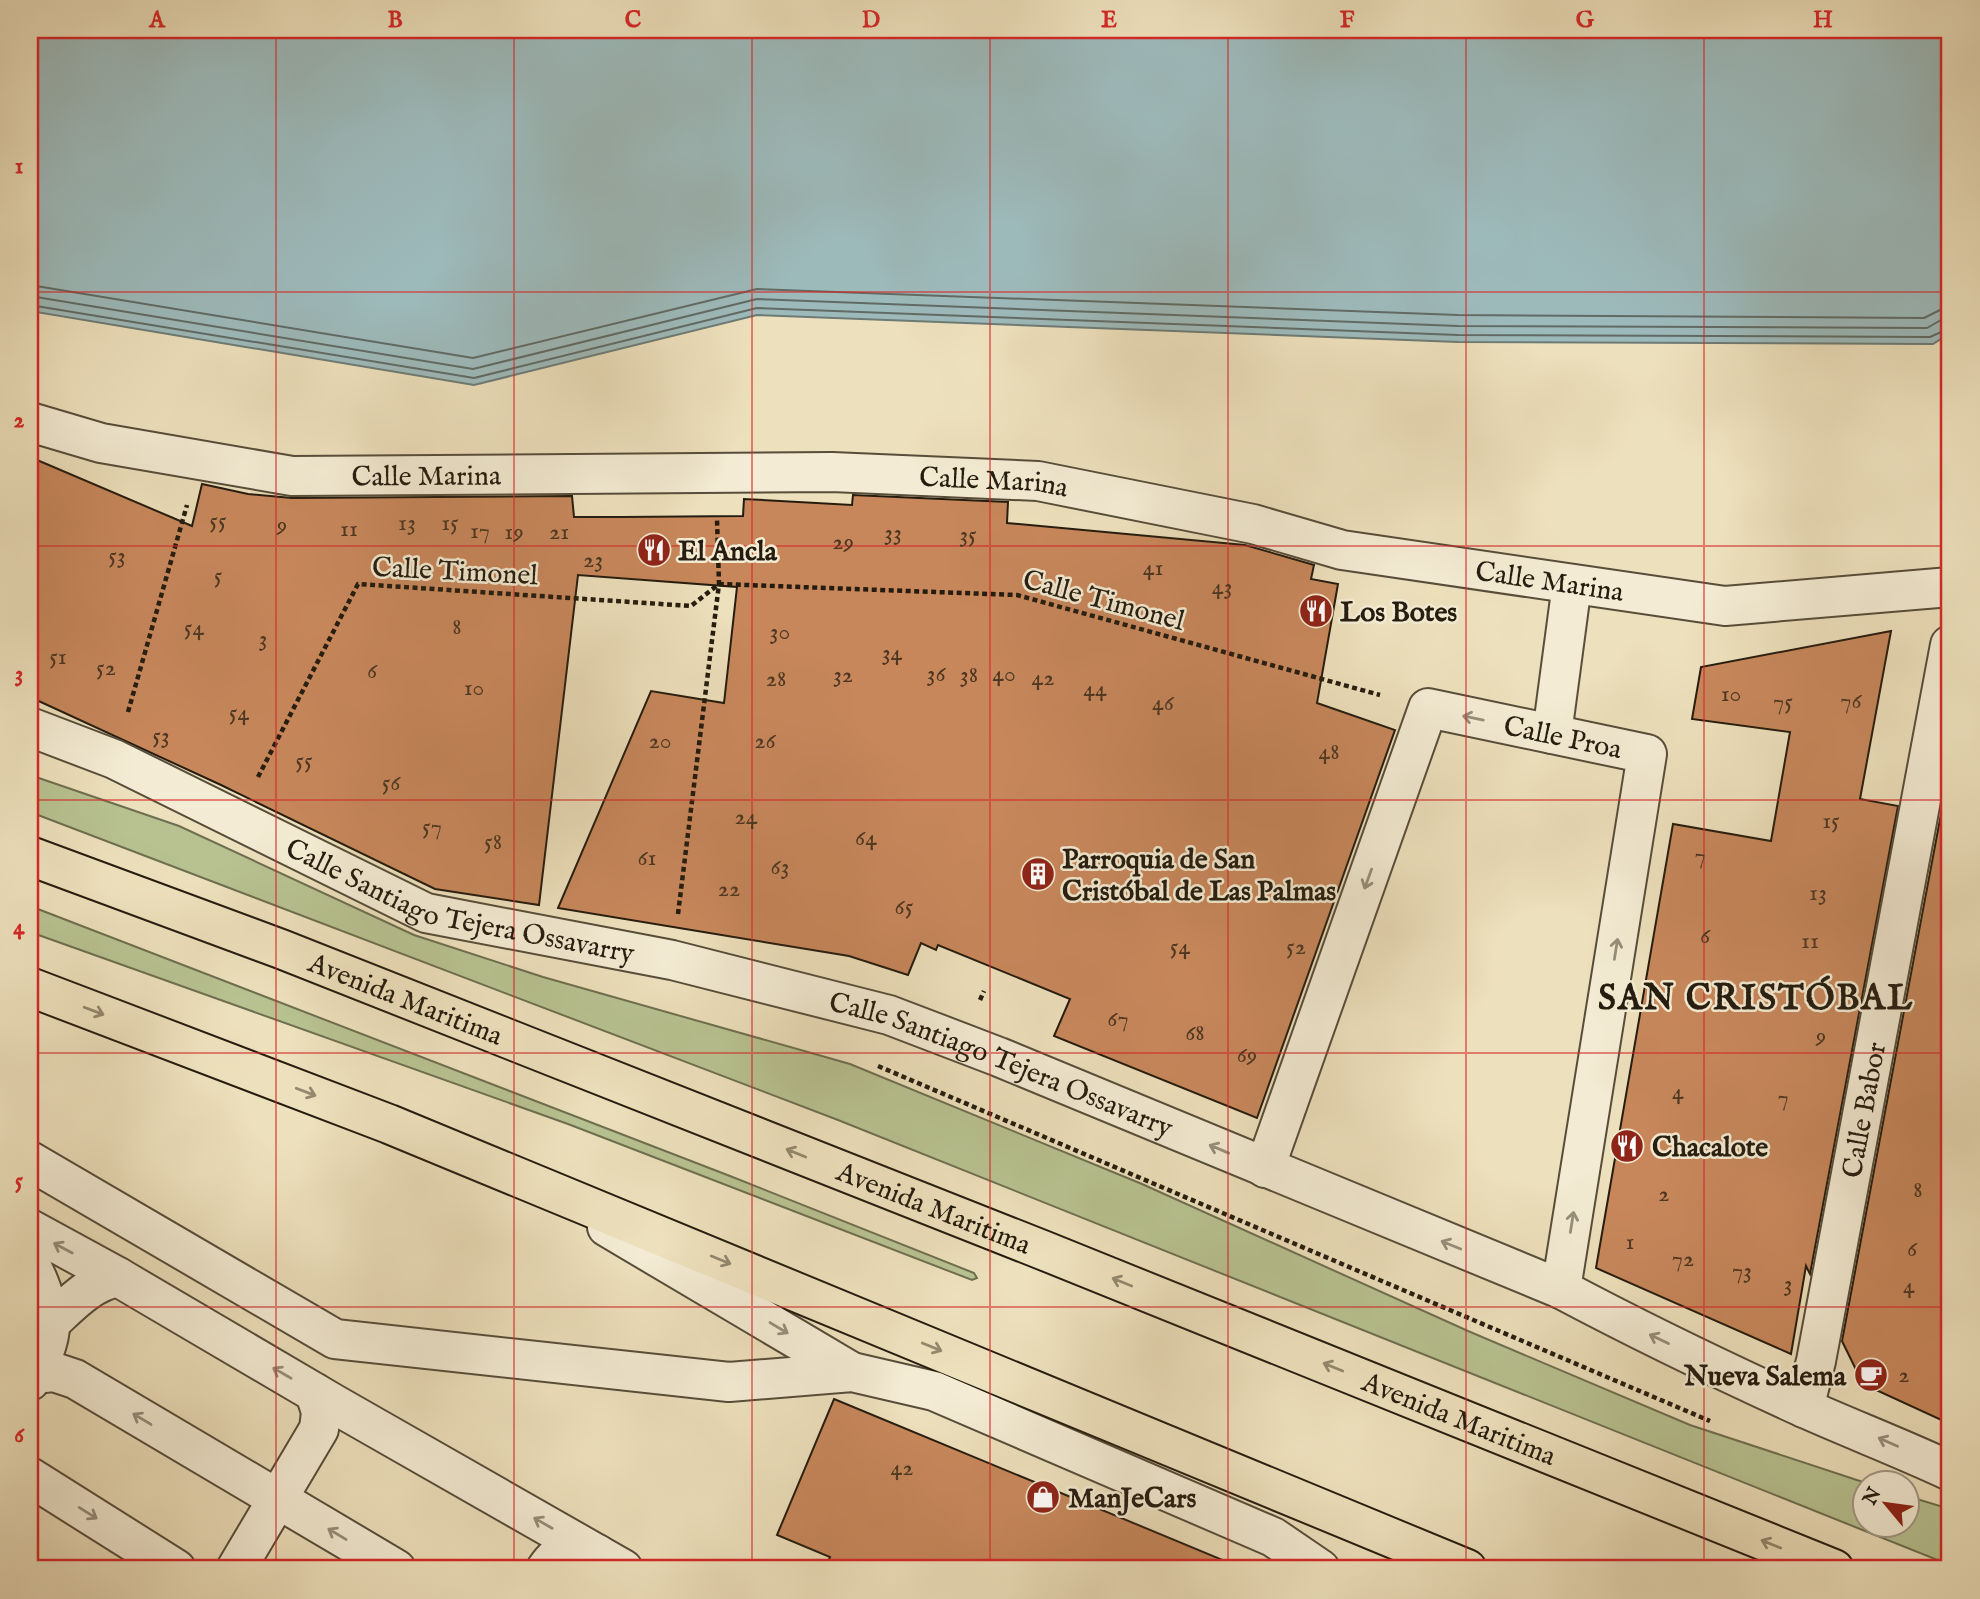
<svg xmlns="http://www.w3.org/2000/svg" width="1980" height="1599" font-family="'IM FELL English',serif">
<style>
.green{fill:#b8c291;stroke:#6e6f50;stroke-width:2}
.water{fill:#9dbabb;stroke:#6d7b76;stroke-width:2}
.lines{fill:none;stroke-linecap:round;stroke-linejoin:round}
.shore{stroke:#616b65;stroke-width:2}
.building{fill:#c7875b;stroke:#251c0f;stroke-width:2}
.minor-casing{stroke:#574d3a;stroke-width:42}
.highway-casing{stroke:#251c0f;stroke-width:42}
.path{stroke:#251c0f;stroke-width:4.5;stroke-dasharray:5 3.5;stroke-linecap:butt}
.minor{stroke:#f3ebd3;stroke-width:38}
.highway{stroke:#ede0bc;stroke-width:38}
.oneway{stroke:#968e7b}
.oneway2{stroke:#93886e}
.grid{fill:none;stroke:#d62828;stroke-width:2;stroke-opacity:0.55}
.labels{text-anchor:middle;stroke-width:5;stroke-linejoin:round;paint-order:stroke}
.number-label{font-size:24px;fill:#4e3722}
.street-label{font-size:28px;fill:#251c0f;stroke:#f3ebd3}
.poi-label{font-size:28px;font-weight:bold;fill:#251c0f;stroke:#f3ebd3;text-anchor:start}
.district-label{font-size:35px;font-weight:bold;letter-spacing:2px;fill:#251c0f;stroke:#f3ebd3}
.neatline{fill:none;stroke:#d62828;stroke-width:2.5}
.grid-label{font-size:23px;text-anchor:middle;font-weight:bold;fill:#d62828}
</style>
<rect width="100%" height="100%" fill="#ede0bc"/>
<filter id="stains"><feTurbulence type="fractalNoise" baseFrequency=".00286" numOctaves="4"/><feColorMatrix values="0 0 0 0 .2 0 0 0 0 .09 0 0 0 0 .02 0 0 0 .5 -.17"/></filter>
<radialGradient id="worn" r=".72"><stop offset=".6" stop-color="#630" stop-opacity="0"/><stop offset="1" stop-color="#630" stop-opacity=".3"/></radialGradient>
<g class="green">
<polygon points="30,775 179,826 414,935 543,977 850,1064 1142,1184 1468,1331 1690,1425 1866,1483 1864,1526 1906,1526 1907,1496 1950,1509 1950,1565 838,1120 30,812"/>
<polygon points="30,906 730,1176 974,1273 977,1278 972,1280 568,1124 30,932"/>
</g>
<polygon class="water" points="30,30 1950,30 1950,333 1933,344 1458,342 757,315 474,385 30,311"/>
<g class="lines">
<g class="shore">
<polyline points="30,285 473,358 757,289 1458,315 1924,318 1940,310 1950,308"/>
<polyline points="30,296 473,369 757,299 1458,326 1927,328 1941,320 1950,319"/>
<polyline points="30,305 474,378 757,308 1458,335 1930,337 1950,328"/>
</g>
</g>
<g class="building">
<polygon points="30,457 192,526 202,484 248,494 292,498 572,496 574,517 622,517 743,516 744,499 852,505 853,495 1008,502 1007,523 1245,545 1314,565 1311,579 1338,584 1317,703 1395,730 1257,1118 1054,1036 1070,999 938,945 936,950 921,943 908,975 849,956 558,908 651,691 724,703 737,587 578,575 539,905 435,889 221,785 30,697"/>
<polygon points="1891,631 1860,799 1898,806 1810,1274 1806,1266 1791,1354 1596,1268 1673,824 1771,841 1790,732 1692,719 1701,667"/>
<polygon points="1941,814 1950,815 1950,1424 1863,1384 1842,1341"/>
<polygon points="834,1399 1242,1568 1241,1569 825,1569 830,1557 777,1535"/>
</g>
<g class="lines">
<g class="minor-casing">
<g id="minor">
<path id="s1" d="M30 422 101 443 292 476 832 472 1038 481 1253 524 1342 550 1725 606 1950 587"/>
<path id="s2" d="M30 727 114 759 426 913 672 960 889 1015 999 1057 1561 1289C1640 1331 1721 1370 1802 1407 1851 1429 1901 1448 1950 1471"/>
<polyline points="1552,734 1572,584"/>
<polyline points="30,1161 335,1339 729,1382 852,1372 934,1391 1273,1537 1320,1569"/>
<path id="s3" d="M1265 1168 1428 708 1647 754 1561 1289"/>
<polyline points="607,1227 852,1372"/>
<polyline points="30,1229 118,1277 334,1404 623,1569"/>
<path d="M30 1264C38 1277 49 1307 50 1323 51 1341 39 1366 30 1381"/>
<path d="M50 1323C71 1304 89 1283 118 1277"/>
<polyline points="34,1374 54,1372 75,1379 396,1569"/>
<path id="s4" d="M1804 1408 1816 1361 1950 645"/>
<polyline points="30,1477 176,1569"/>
<polyline points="236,1569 319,1429 321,1412 315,1393"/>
<path d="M546 1569C561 1546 573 1549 597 1554"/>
</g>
</g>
<g class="highway-casing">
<g id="highway">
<path id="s5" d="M30 856 281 949 1045 1251 1834 1569"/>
<polyline points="30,987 389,1124 1467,1569"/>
</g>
</g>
<g class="path">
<polyline points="128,712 187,505"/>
<polyline points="258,777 358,584 691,606 719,584 1017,595 1380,695"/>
<polyline points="678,914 719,584 717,519"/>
<polyline points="980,1000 984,991"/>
<polyline points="878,1066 1710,1421"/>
</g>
<use href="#minor" class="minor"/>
<use href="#highway" class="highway"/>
</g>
<defs><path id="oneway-shaft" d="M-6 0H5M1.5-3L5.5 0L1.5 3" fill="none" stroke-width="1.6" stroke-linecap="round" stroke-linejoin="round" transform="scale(1.75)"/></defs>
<g class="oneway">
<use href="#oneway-shaft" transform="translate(1473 718) rotate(-168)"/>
<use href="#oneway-shaft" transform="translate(1368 879) rotate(110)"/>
<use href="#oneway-shaft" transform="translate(1616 949) rotate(-81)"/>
<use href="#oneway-shaft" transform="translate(1219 1149) rotate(-157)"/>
<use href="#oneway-shaft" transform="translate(1572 1222) rotate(-81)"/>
<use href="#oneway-shaft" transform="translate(1451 1245) rotate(-158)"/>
<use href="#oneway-shaft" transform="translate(63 1248) rotate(-152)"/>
<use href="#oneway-shaft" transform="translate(779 1328) rotate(31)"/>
<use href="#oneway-shaft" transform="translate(1659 1339) rotate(-154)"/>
<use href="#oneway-shaft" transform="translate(282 1373) rotate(-150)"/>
<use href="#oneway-shaft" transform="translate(142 1419) rotate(-149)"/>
<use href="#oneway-shaft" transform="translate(1888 1442) rotate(-156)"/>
<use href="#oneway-shaft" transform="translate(88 1513) rotate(32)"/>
<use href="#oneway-shaft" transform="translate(543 1523) rotate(-150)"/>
<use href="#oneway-shaft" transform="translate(337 1534) rotate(-149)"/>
</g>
<g class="oneway2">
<use href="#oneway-shaft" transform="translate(94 1011) rotate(21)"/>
<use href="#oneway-shaft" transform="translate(306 1092) rotate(21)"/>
<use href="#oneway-shaft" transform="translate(796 1153) rotate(-158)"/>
<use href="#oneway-shaft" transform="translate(721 1260) rotate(22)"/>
<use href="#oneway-shaft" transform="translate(1122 1282) rotate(-158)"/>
<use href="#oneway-shaft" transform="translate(932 1347) rotate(22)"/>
<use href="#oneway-shaft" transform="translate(1333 1367) rotate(-158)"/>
<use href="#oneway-shaft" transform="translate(1771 1544) rotate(-158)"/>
</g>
<path class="grid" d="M276 30V1569M514 30V1569M752 30V1569M990 30V1569M1228 30V1569M1466 30V1569M1704 30V1569M30 292H1950M30 546H1950M30 800H1950M30 1053H1950M30 1307H1950"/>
<defs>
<g id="restaurant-disc" transform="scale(1.75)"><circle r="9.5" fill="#8f2418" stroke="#f3ebd3"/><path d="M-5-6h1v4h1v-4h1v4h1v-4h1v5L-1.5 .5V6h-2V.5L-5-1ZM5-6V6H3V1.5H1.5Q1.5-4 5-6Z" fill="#fff"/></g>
<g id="building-disc" transform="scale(1.75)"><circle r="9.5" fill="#8f2418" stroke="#f3ebd3"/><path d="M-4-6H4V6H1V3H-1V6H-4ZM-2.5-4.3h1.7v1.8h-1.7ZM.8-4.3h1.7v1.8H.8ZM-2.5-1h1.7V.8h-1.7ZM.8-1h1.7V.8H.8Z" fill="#fff"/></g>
<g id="cafe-disc" transform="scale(1.75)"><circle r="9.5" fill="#8f2418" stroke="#f3ebd3"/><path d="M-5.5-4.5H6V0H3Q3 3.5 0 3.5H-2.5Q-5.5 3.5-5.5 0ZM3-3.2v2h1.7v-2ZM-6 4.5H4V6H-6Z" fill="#fff"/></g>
<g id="shop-disc" transform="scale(1.75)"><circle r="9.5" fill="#8f2418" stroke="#f3ebd3"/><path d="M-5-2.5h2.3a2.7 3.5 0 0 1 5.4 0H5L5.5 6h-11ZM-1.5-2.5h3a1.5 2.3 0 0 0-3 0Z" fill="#fff"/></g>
</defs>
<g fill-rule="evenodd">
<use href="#restaurant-disc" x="654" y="550"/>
<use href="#restaurant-disc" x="1316" y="611"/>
<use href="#building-disc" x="1038" y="874"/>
<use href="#restaurant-disc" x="1627" y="1146"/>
<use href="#cafe-disc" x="1871" y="1375"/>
<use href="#shop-disc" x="1043" y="1497"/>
</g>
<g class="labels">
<g class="number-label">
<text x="218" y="528">55</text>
<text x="407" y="530">13</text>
<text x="450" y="530">15</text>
<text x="282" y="532">9</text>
<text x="349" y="536">11</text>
<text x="480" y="538">17</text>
<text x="514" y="539">19</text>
<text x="559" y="539">21</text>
<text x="893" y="540">33</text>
<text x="968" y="542">35</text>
<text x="843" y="549">29</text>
<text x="117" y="563">53</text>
<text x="593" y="567">23</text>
<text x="1153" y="575">41</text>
<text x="218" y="583">5</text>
<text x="1222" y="594">43</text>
<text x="457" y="634">8</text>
<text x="194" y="635">54</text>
<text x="780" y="639">30</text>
<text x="263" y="646">3</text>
<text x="892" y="660">34</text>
<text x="58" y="664">51</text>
<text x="106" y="675">52</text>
<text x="372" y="678">6</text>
<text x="936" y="681">36</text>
<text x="1004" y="681">40</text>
<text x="843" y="682">32</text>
<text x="969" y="682">38</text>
<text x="1043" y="685">42</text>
<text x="776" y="686">28</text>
<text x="474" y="695">10</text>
<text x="1095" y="696">44</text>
<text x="1731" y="701">10</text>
<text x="1851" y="708">76</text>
<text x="1783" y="709">75</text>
<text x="1163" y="710">46</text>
<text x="239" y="720">54</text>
<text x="161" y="743">53</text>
<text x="660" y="748">20</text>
<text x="765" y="748">26</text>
<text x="1329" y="759">48</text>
<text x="304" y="768">55</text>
<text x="391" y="790">56</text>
<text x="746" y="824">24</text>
<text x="1831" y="828">15</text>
<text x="432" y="834">57</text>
<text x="866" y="845">64</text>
<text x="493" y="849">58</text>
<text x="1700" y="863">7</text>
<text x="647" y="865">61</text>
<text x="780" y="874">63</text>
<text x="729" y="896">22</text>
<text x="1818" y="900">13</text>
<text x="904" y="914">65</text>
<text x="1705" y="943">6</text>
<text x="1810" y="948">11</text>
<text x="1180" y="954">54</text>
<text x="1296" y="954">52</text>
<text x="1118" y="1026">67</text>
<text x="1195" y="1040">68</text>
<text x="1821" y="1043">9</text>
<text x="1247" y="1062">69</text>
<text x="1678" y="1099">4</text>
<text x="1783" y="1105">7</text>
<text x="1918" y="1197">8</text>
<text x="1664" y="1201">2</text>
<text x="1630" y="1249">1</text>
<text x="1912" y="1256">6</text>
<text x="1683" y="1266">72</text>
<text x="1742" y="1278">73</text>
<text x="1788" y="1291">3</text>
<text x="1909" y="1293">4</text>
<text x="1904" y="1382">2</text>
<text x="902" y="1475">42</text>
</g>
<g class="street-label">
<text dy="10" stroke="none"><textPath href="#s1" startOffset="402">Calle Marina</textPath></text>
<text dy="10" stroke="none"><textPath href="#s1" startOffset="970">Calle Marina</textPath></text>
<text transform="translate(455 570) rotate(3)" y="10">Calle Timonel</text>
<text dy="10" stroke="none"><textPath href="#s1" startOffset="1536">Calle Marina</textPath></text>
<text transform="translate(1104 599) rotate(15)" y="10">Calle Timonel</text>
<text dy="10" stroke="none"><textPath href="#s3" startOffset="626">Calle Proa</textPath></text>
<text dy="10" stroke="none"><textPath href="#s2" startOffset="467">Calle Santiago Tejera Ossavarry</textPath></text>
<text dy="10" stroke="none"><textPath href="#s5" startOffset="402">Avenida Maritima</textPath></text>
<text dy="10" stroke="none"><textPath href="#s2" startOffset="1034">Calle Santiago Tejera Ossavarry</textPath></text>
<text dy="10" stroke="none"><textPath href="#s4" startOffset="304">Calle Babor</textPath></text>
<text dy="10" stroke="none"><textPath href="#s5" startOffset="970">Avenida Maritima</textPath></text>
<text dy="10" stroke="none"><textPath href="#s5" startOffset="1536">Avenida Maritima</textPath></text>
</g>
<g class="poi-label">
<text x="678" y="560">El Ancla</text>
<text x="1340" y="621">Los Botes</text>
<text x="1062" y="868">Parroquia de San<tspan x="1062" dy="32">Cristóbal de Las Palmas</tspan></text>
<text x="1652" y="1156">Chacalote</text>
<text x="1846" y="1385" text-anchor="end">Nueva Salema</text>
<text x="1068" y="1507">ManJeCars</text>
</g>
<g class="district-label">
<text x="1756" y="1009">SAN CRISTÓBAL</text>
</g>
</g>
<rect width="1980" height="1599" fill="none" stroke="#ede0bc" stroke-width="77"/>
<g transform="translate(1886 1504) rotate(299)"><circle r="33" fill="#f3ebd3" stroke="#a19885" stroke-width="2"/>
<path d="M0-5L12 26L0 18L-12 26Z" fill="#8f2418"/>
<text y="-10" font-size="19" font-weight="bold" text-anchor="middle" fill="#251c0f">N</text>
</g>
<rect x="38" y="38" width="1903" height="1522" class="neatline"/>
<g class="grid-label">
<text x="157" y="27">A</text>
<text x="395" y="27">B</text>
<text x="633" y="27">C</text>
<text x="871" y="27">D</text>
<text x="1109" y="27">E</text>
<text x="1347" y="27">F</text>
<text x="1585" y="27">G</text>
<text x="1823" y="27">H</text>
<text x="19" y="173">1</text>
<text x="19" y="427">2</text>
<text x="19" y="681">3</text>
<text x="19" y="934">4</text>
<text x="19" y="1188">5</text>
<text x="19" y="1442">6</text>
</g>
<rect width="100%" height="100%" filter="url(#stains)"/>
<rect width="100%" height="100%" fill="url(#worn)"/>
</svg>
